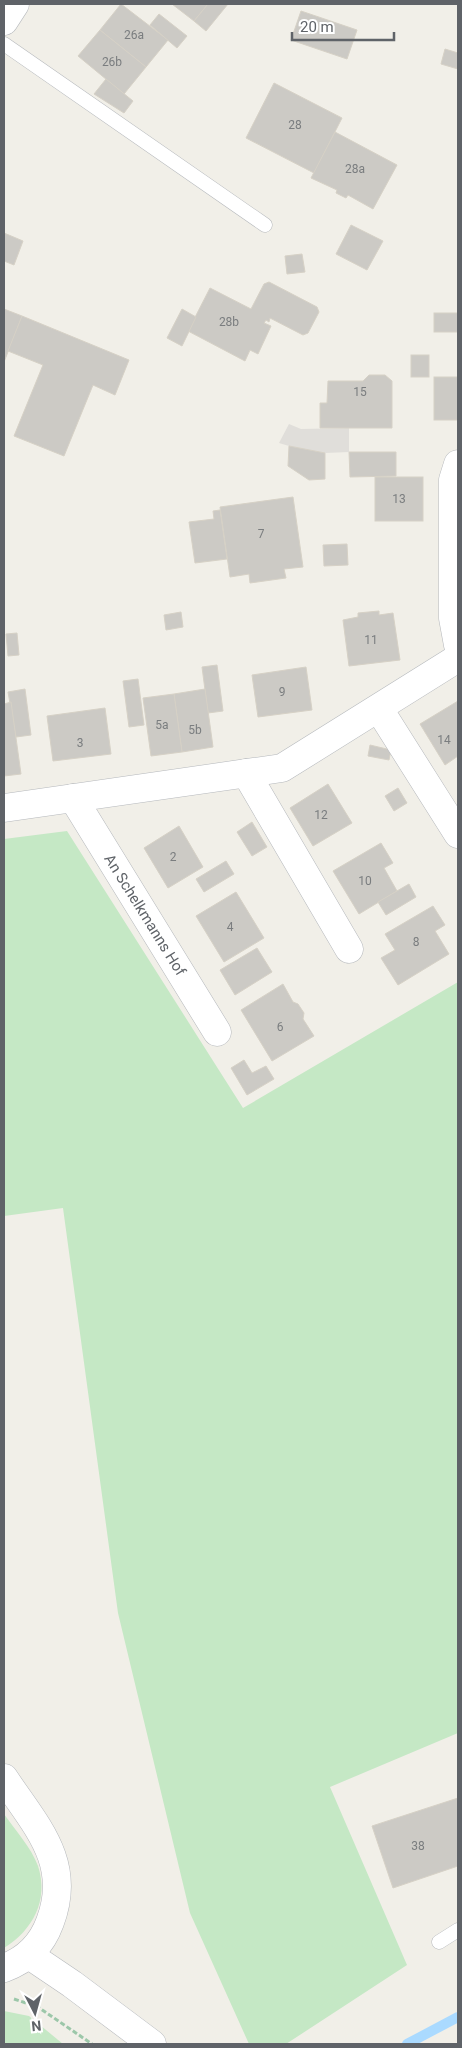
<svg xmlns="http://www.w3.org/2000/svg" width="462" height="2048" font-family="Roboto,sans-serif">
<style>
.industrial{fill:#e0deda}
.green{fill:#c5e8c5}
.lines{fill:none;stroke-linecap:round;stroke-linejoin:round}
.stream{stroke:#aadaff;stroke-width:10}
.building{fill:#cccac5;stroke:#d6d1c6}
.service-casing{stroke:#b5b8bc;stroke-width:15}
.minor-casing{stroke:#b5b8bc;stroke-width:29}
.tertiary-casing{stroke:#b5b8bc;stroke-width:29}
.path{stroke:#9cc7a9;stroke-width:3;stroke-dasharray:5 2.5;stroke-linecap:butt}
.service{stroke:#fff;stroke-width:14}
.minor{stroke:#fff;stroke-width:28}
.tertiary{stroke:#fff;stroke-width:28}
.labels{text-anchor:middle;stroke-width:4;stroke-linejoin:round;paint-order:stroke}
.number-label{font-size:12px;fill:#7a7d7f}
.street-label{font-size:15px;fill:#5f6368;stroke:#fff}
</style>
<rect width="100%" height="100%" fill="#f1efe8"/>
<polygon class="industrial" points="289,424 301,429 349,428 349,452 325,453 289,446 279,443"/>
<g class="green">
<polygon points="67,831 243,1108 458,982 458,1733 330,1787 407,1965 286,2044 249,2044 190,1913 118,1613 63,1208 4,1216 4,839"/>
<path d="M4 1814C15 1830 31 1847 38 1866 49 1900 33 1930 4 1948Z"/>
<polygon points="4,2011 29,2016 63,2044 4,2044"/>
</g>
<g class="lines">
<polyline class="stream" points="407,2044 458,2017"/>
</g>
<g class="building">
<polygon points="121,4 168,40 146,67 100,30"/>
<polygon points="172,4 208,4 194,21"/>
<polygon points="208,4 228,4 206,31 194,21"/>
<polygon points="301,11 357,30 347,59 291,40"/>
<polygon points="159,14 187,36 177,48 150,25"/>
<polygon points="100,30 146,67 124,94 78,56"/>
<polygon points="445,49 458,53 458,69 441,64"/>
<polygon points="106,79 133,101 124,113 94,94"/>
<polygon points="274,83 342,118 314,173 246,138"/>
<polygon points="335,132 397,165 373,209 348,195 346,198 336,193 337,190 311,178"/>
<polygon points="351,225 383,241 367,270 336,254"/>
<polygon points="4,233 23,241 14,265 4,261"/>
<polygon points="302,254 305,272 287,274 285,256"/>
<polygon points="269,282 317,307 319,312 308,333 303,335 270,318 269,322 266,320 264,323 271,326 258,354 250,350 245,361 188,331 210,288 251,309 264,284"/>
<polygon points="4,309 22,316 4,362"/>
<polygon points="182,309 196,317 182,346 167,338"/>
<rect x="434" y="313" width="24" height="19"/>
<polygon points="22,316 129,360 115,395 93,385 64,456 14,436 43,365 8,351"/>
<rect x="411" y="355" width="18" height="22"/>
<polygon points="369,375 385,375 392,381 392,428 320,428 320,403 327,403 328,381 363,381"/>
<rect x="434" y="377" width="24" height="43"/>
<polygon points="289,446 325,453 325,479 309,480 288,466"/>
<polygon points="349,452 396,452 396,476 350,477"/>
<rect x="375" y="477" width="48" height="44"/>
<polygon points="293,497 303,567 284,569 286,578 250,583 249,574 230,577 220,507"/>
<polygon points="220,510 227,559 195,563 189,522 214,519 213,511"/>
<polygon points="347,544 348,565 324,566 323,545"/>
<polygon points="379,611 379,615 393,613 400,660 349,666 343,620 358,617 358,613"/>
<polygon points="181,612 183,627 166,630 164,615"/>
<polygon points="17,633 19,655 8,656 6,634"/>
<polygon points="217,665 223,711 208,713 202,667"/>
<polygon points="306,667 312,710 258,717 252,675"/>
<polygon points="138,679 144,725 129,727 123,681"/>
<polygon points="25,689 31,735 16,737 8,692"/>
<polygon points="205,689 213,747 182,752 174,694"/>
<polygon points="174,694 182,752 151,756 143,698"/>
<polygon points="458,701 458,756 445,765 420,724"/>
<polygon points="11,702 21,774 4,776 4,704"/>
<polygon points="105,708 111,754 53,761 47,716"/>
<polygon points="370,745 391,750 389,760 368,756"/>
<polygon points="328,784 352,823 313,846 290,808"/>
<polygon points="398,788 407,803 394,811 385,796"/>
<polygon points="252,822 267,847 252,856 237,832"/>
<polygon points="179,826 203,867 168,888 144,848"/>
<polygon points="381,843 393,863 384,868 397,891 359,914 333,871"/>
<polygon points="226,861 234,874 204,892 196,879"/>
<polygon points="409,884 416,897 386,915 378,902"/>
<polygon points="236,892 264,938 224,962 196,916"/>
<polygon points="433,906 445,925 435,931 449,954 398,985 381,958 395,950 385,934"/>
<polygon points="257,948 272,972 235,995 220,970"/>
<polygon points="283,984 293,1002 298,1004 304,1013 303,1019 314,1036 272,1061 241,1010"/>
<polygon points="244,1060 252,1073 266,1066 274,1079 247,1095 231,1068"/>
<polygon points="458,1798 458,1866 393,1888 372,1826"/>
</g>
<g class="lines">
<g class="service-casing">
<g id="service">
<polyline points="4,44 265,225"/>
<polyline points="439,1942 458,1930"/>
</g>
</g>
<g class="minor-casing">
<g id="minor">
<polyline points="458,464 453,480 453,618 458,645"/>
<polyline points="379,709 458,834"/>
<polyline points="246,773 349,949"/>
<polyline points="73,798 217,1032"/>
<polyline points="4,808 282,768 458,658"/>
</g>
</g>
<g class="tertiary-casing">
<g id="tertiary">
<polyline points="4,21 15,4"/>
<path d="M4 1778C35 1825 73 1862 50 1922 42 1944 26 1960 4 1968"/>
<polyline points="29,1955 72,1984 152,2044"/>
</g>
</g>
<polyline class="path" points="14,1999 38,2007 92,2044"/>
<use href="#service" class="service"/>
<use href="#minor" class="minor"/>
<use href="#tertiary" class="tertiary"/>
</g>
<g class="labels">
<g class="number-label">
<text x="134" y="39">26a</text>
<text x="112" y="66">26b</text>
<text x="295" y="129">28</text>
<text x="355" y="173">28a</text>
<text x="229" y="326">28b</text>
<text x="360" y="396">15</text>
<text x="399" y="503">13</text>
<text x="261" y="538">7</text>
<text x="371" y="644">11</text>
<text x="282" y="696">9</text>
<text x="162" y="729">5a</text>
<text x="195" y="734">5b</text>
<text x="444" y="744">14</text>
<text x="80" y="747">3</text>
<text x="321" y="819">12</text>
<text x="173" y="861">2</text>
<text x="365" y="885">10</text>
<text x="230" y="931">4</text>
<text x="416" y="946">8</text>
<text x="280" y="1031">6</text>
<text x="418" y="1850">38</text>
</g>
<g class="street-label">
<text transform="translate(145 915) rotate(58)" y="5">An Schelkmanns Hof</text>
</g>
</g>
<rect width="462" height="2048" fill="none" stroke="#5f6368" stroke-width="10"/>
<g transform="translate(35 2013) rotate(174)" stroke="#ffffff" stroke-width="4" paint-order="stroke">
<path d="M0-4L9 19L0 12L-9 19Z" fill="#5f6368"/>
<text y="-8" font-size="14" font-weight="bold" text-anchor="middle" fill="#5f6368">N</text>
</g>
<path d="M292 32v8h102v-8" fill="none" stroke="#5f6368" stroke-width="2.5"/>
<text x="300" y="32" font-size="15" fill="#5f6368" stroke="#ffffff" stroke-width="4" paint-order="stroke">20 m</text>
</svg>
